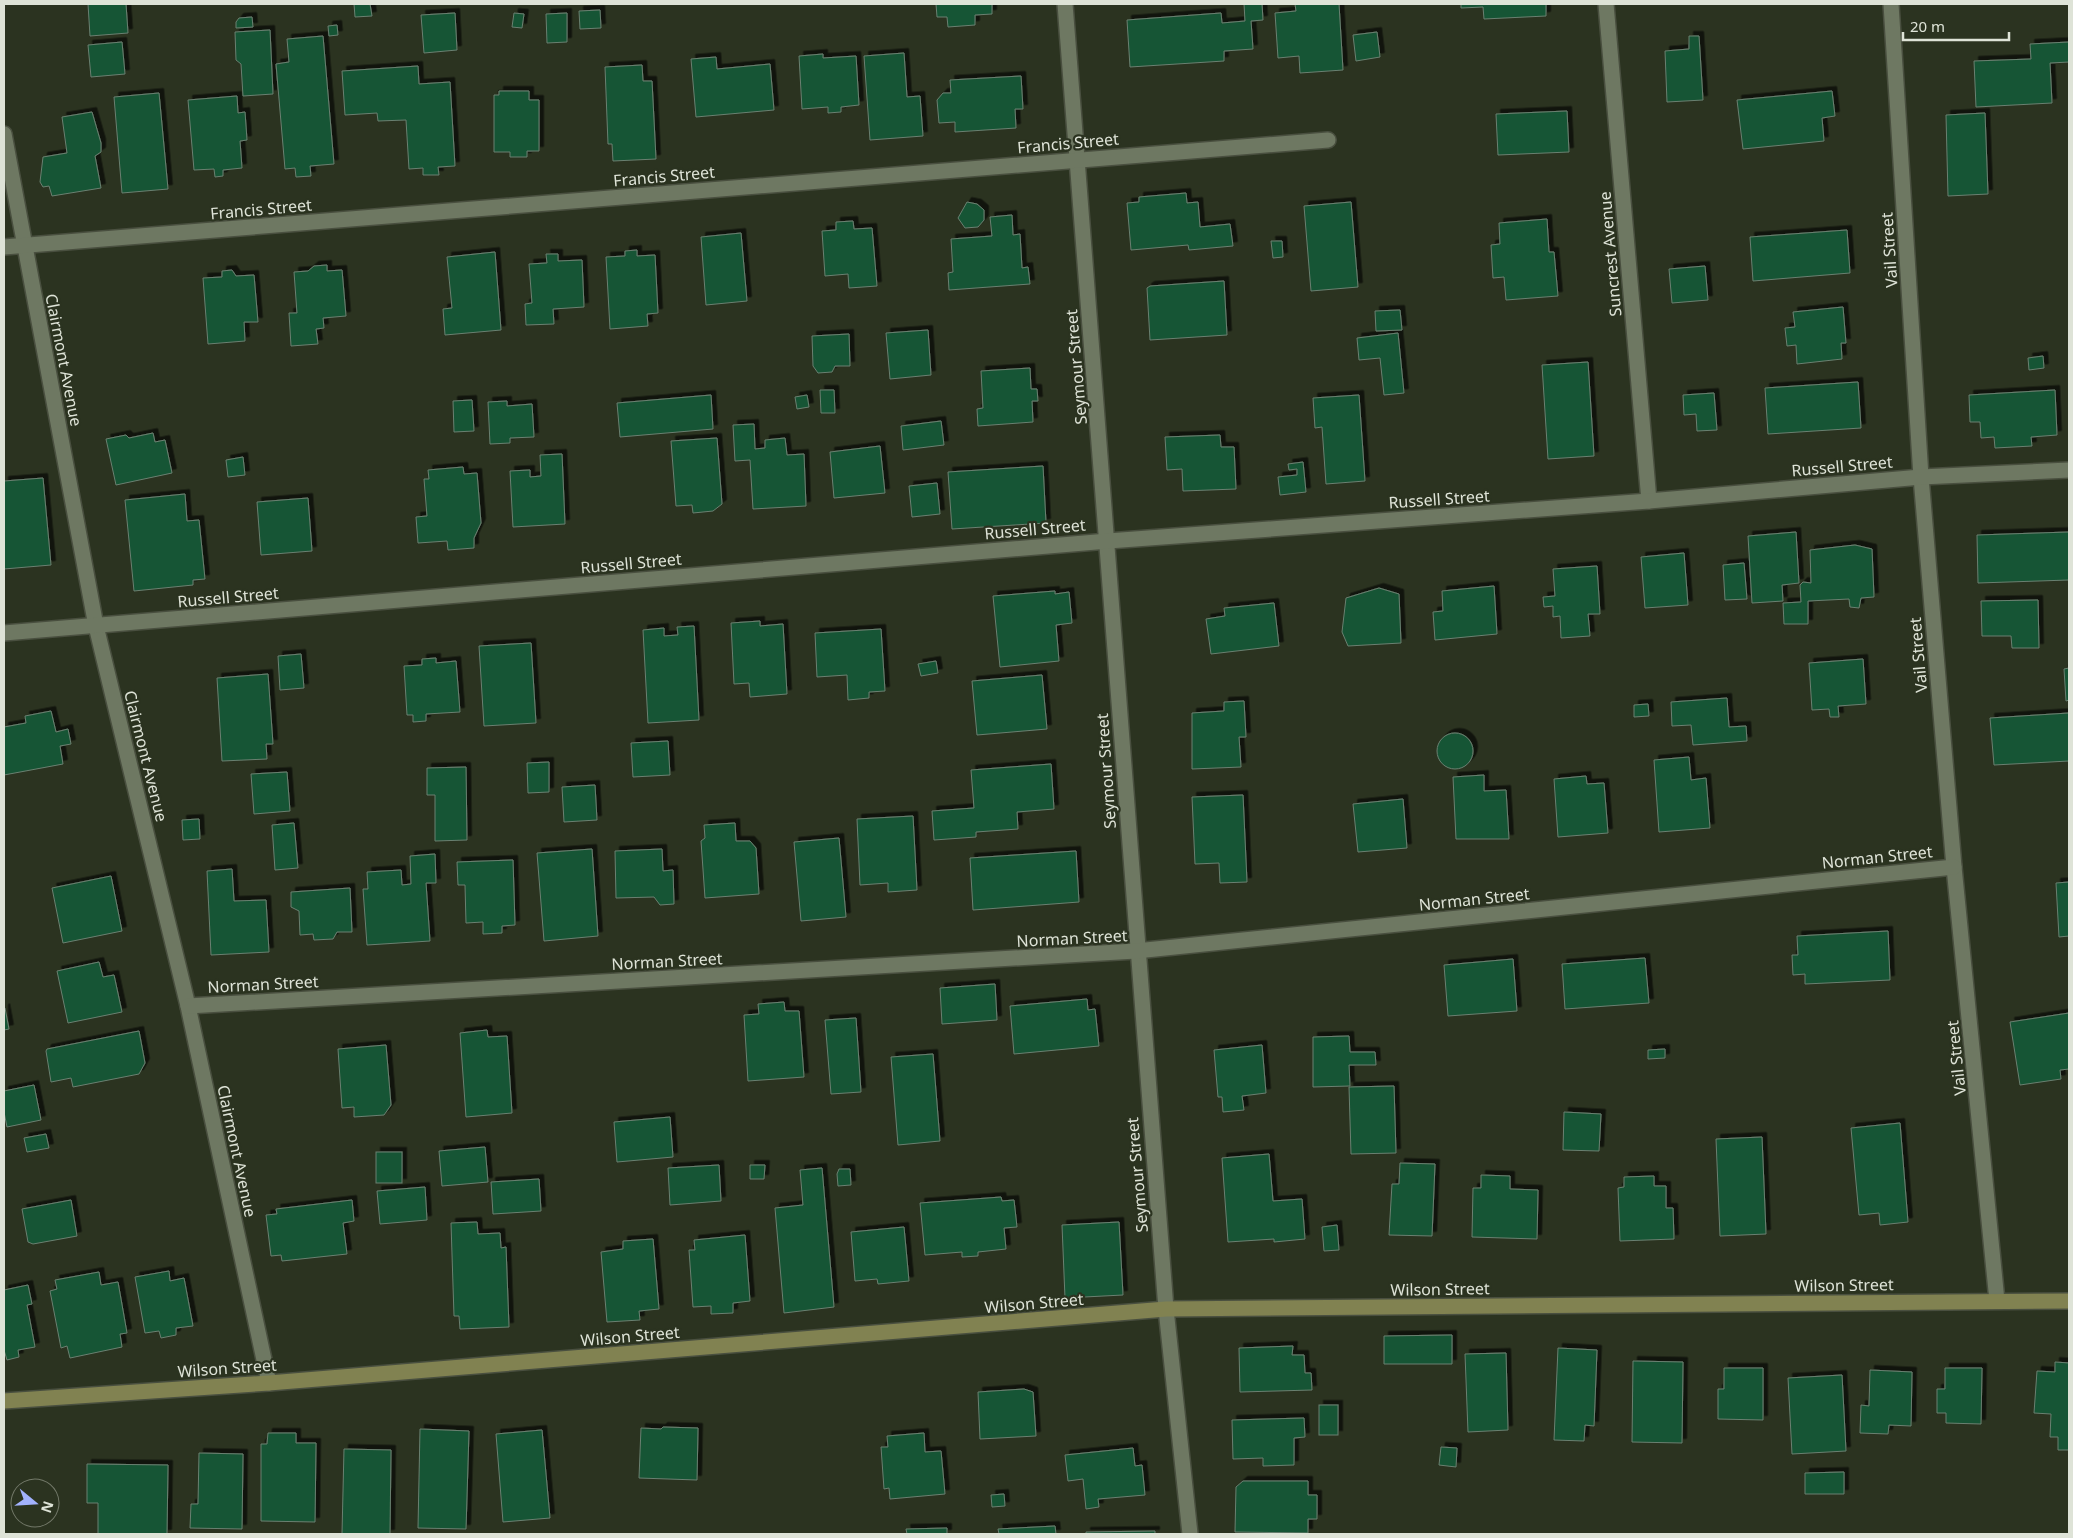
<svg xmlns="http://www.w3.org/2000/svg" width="2073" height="1538" font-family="'Noto Sans',sans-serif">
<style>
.building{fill:#165534;stroke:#6a8071;filter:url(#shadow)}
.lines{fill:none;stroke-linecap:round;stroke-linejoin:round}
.street-casing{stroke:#494f3f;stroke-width:18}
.secondary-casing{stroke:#494f3f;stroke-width:18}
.street{stroke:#6e7862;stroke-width:15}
.secondary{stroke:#818251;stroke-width:15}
.labels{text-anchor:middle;stroke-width:4.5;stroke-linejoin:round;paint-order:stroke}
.street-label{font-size:16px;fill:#dee3d7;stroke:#2b3320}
</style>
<defs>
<filter id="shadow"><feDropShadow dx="4.5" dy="-4.5" stdDeviation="0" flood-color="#0009"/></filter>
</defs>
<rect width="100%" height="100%" fill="#2b3320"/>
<g class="building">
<polygon points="88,4 126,4 128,33 90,36"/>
<polygon points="354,4 370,4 372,16 355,17"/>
<polygon points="936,4 992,4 992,14 975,15 975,25 948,27 947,17 937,17"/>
<polygon points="1244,4 1262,4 1263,20 1251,21 1253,49 1224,51 1224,61 1130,67 1127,20 1221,13 1222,23 1245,21"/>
<polygon points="1295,4 1339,4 1343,70 1300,73 1299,56 1278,58 1275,13 1296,11"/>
<polygon points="1461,4 1546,4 1546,16 1484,19 1483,7 1461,8"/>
<polygon points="600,10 601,28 580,29 579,11"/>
<polygon points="455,13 457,50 424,53 421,15"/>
<polygon points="514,13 524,14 522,28 512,27"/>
<polygon points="567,13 567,42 547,43 546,14"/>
<polygon points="252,17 253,27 236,28 236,22 239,18"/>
<polygon points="337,25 338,35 329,36 328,26"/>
<polygon points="270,30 273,94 243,96 241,64 236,60 235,32"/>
<polygon points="1377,32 1380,57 1356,61 1353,35"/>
<polygon points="323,36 334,164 310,166 311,176 296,177 295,168 285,169 276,64 289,62 287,39"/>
<polygon points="1689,36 1699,36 1703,100 1667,102 1665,51 1689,49"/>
<polygon points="122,42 125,74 91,77 88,45"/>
<polygon points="2069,42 2069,62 2050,63 2052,103 1976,107 1974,61 2031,59 2030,44"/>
<polygon points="904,53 907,97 920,96 923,136 870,140 864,56"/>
<polygon points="823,54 823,58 856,56 859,105 841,107 841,112 828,113 828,107 802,109 799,56"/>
<polygon points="716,57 717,69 770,64 774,110 696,117 691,59"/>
<polygon points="642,65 643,81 652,81 656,159 613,161 612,144 608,144 605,67"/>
<polygon points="418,66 419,84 450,82 455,166 438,167 439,175 423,175 423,168 409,169 406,120 378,121 377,113 345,115 342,71"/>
<polygon points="1021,76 1023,109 1015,109 1016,128 955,132 955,122 939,123 937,100 943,93 951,93 950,80"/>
<polygon points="499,91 529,91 529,100 539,100 539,151 527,151 527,157 510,157 510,152 494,152 494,95 499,95"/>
<polygon points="1832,91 1835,116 1822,118 1824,141 1743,149 1737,100"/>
<polygon points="159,93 168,189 122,193 114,97"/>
<polygon points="237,96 238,113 245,112 247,140 240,141 242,168 223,170 223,176 215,177 214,169 194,170 188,100"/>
<polygon points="1567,111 1569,152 1498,155 1496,114"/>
<polygon points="92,112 101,143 101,152 95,156 101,188 52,196 49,186 43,187 40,182 43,157 67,153 62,117"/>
<polygon points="1985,113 1988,194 1948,196 1946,115"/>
<polygon points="1186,193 1187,203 1198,202 1200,227 1230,224 1233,246 1189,250 1188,245 1131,250 1127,203 1139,202 1139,197"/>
<polygon points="967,202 977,204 984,210 984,220 978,227 965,228 958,218"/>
<polygon points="1351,202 1358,287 1311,291 1304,206"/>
<polygon points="1012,215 1013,235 1020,234 1022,268 1028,267 1030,284 949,290 948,273 953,272 951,239 992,236 990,217"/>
<polygon points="1547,219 1549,252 1554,252 1558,296 1506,300 1504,277 1493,278 1491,245 1500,244 1499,223"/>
<polygon points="853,221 854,229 872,228 877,286 849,288 848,274 825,276 822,231 836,230 836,222"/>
<polygon points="1847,230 1850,273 1753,281 1750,237"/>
<polygon points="741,233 747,301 706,305 701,237"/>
<polygon points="1271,241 1282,241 1283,257 1273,258"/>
<polygon points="637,250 637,256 655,255 658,313 647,314 648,326 610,329 606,257 625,256 625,251"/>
<polygon points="495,252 501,330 445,335 443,309 452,308 447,257"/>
<polygon points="546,254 558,254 558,261 582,260 584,307 553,309 554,324 526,325 525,304 532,303 529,264 547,263"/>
<polygon points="327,265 327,271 342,270 346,316 323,318 324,328 316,329 318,344 291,346 289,313 297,313 294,272 308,271 314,266"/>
<polygon points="1705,266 1708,300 1672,303 1669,269"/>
<polygon points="232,270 236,276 254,275 258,322 244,322 245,341 208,344 203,278 222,277 222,271"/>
<polygon points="1224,281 1227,335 1150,340 1147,288 1150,286"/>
<polygon points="1843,307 1846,343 1841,343 1842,359 1797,364 1796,345 1787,346 1785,328 1795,327 1793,312"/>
<polygon points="1400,310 1402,330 1376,331 1375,311"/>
<polygon points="928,330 931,375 890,379 886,333"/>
<polygon points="1398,333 1404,393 1384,395 1380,358 1359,360 1357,338"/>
<polygon points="849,334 850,366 835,366 832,372 818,373 813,366 812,336"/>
<polygon points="2043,356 2044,368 2029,370 2028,358"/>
<polygon points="1588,362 1594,456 1548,459 1542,365"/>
<polygon points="1030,368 1031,389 1037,389 1038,401 1032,401 1033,422 978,426 977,409 983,408 981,371"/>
<polygon points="1858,382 1861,428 1768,434 1765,388"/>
<polygon points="820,390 834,390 835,413 821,413"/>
<polygon points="2055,390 2057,435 2031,437 2032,446 1995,448 1994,437 1981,438 1980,422 1970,422 1969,395"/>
<polygon points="1714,393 1717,430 1697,431 1696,414 1684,415 1683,395"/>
<polygon points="711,395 713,429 620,437 617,403"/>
<polygon points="807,395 809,407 797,409 795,397"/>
<polygon points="1359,395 1365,481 1326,484 1322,427 1315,428 1313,398"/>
<polygon points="472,400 474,431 454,432 453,401"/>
<polygon points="507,401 507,406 532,404 534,437 510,438 510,443 490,444 488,402"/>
<polygon points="941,421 944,445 903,450 901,426"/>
<polygon points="754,424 755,449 765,448 765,440 785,438 787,455 804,454 806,506 753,509 750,460 735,461 733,425"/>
<polygon points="153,433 155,442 165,440 172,473 116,485 106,439 126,435 129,438"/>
<polygon points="1220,435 1221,447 1234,447 1236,489 1183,491 1182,469 1167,470 1165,437"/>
<polygon points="717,438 722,504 713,511 693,513 692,505 676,506 671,441"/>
<polygon points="880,446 885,493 834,498 830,452"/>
<polygon points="562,454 565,524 513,527 510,471 530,470 530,477 541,476 540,455"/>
<polygon points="243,457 245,475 228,477 226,460"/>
<polygon points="1303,462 1306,492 1280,495 1278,477 1297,475 1297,469 1289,470 1288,464"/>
<polygon points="1043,466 1046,523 952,529 948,472"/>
<polygon points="463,467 464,474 477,473 481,523 474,538 474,548 448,550 447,541 418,543 416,517 427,516 424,479 429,479 428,470"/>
<polygon points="43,478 51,565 4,569 4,481"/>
<polygon points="937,483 940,514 912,517 909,486"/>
<polygon points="185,494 187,521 199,520 205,579 193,580 193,585 134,591 125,500"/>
<polygon points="308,498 312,551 261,555 257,502"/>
<polygon points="1796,532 1799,583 1782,585 1783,601 1752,603 1748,536"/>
<polygon points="2069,532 2069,580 1978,583 1977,535"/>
<polygon points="1855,545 1872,549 1874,597 1861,598 1859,608 1850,607 1849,599 1808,601 1808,624 1784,624 1783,603 1801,602 1800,585 1803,582 1811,583 1810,550"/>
<polygon points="1684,553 1688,605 1645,608 1641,557"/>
<polygon points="1744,563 1747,599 1725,600 1723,565"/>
<polygon points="1597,566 1600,614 1588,614 1590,636 1561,638 1560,616 1553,617 1553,606 1544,607 1543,597 1555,596 1553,569"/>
<polygon points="1494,586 1497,634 1435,640 1433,612 1443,611 1442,591"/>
<polygon points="1379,588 1399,594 1401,643 1348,646 1342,632 1346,598"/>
<polygon points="1055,591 1055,594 1069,592 1072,623 1056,625 1059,661 1000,667 993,596"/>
<polygon points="2038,600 2039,648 2012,648 2011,636 1982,636 1981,601"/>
<polygon points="1274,603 1279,646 1211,654 1206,619 1225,616 1224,608"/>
<polygon points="760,621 760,626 783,624 787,694 750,697 749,683 734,684 731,623"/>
<polygon points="694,626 699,720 648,723 643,630 664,628 664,636 678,635 677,627"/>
<polygon points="881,629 885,691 869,692 869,698 848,700 847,675 817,677 815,633"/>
<polygon points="531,643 536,723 484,726 479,646"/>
<polygon points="301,654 304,688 280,690 278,656"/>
<polygon points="436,658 436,663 456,661 460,712 426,714 426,721 413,722 413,715 407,715 404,666 422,665 422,659"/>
<polygon points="1863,659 1866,704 1838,706 1839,717 1830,717 1829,709 1812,710 1809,663"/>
<polygon points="936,661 938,673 921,676 918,664"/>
<polygon points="2069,668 2069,700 2066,701 2064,669"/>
<polygon points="268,674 273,744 266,744 267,759 222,761 217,678"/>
<polygon points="1042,675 1047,729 977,735 972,681"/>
<polygon points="1727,698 1729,727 1746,726 1747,741 1693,745 1691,725 1672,726 1671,702"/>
<polygon points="1244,701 1246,737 1239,737 1241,767 1192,769 1192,713 1224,711 1224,702"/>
<polygon points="1648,704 1649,716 1634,717 1634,705"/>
<polygon points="51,711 56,732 68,729 71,744 60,746 63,764 4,775 4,727 26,723 25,716"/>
<polygon points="2069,713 2069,761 1994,765 1990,718"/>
<circle cx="1455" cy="751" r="18"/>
<polygon points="668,741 670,775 633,777 631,743"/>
<polygon points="1689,757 1691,780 1706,778 1710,828 1659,832 1654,760"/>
<polygon points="549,762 549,792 528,793 527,763"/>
<polygon points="1051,764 1054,809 1017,812 1018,829 976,832 976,837 934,840 932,811 974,808 971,770"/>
<polygon points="466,767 467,840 435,841 435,795 427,795 427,768"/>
<polygon points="287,772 290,811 254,814 251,774"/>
<polygon points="1484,775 1484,791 1506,790 1509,839 1456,839 1453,777"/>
<polygon points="1586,776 1587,784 1604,783 1608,833 1558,837 1554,779"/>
<polygon points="595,785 597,820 564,822 562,787"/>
<polygon points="1243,795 1247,882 1220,883 1219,863 1195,864 1192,797"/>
<polygon points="1403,799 1407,848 1358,852 1353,804"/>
<polygon points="913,816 917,890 888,892 888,883 860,885 857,819"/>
<polygon points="199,819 200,839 183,840 182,820"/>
<polygon points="294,823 298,868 275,870 272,825"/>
<polygon points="735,823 736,841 750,841 756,848 759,894 705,898 701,841 705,838 704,825"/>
<polygon points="839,838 846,917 801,921 794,842"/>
<polygon points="592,849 598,936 544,941 537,853"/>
<polygon points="662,849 663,871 673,870 674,904 660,905 654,897 616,898 615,851"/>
<polygon points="1076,851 1079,902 973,910 970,858"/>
<polygon points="435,854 436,883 426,883 430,941 367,945 363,889 368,889 367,872 401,870 402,885 411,884 410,856"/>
<polygon points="513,860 515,925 502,926 502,933 483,934 483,922 466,923 465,885 458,885 457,862"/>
<polygon points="232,869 234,901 266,900 269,952 211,955 207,871"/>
<polygon points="111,876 122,931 63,943 52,888"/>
<polygon points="2069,882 2069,936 2059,937 2056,883"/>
<polygon points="350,888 352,932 337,932 333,939 314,940 313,934 300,935 299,911 291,907 291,892"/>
<polygon points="1888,931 1890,980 1805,984 1805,974 1793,975 1792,955 1798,955 1797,936"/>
<polygon points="1645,958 1649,1003 1565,1009 1562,964"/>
<polygon points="1513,959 1517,1011 1448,1016 1444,965"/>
<polygon points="99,962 103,977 114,975 122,1012 68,1023 57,971"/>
<polygon points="995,984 997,1020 942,1024 940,988"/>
<polygon points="1087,999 1088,1010 1095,1009 1099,1046 1014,1054 1010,1006"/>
<polygon points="784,1002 785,1011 799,1011 804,1077 748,1081 744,1015 759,1014 758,1004"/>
<polygon points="5,1008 9,1029 4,1030 4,1009"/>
<polygon points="2069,1013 2069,1069 2060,1070 2061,1079 2020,1085 2010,1022"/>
<polygon points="856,1018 861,1092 831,1094 825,1020"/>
<polygon points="487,1030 488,1037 507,1036 512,1113 466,1117 460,1033"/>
<polygon points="139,1031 145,1063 139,1074 73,1087 71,1078 51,1082 46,1051 47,1049"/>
<polygon points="1349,1036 1350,1052 1375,1052 1376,1065 1349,1065 1350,1086 1313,1087 1313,1037"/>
<polygon points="386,1045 391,1105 384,1115 354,1117 354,1107 342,1108 338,1049"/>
<polygon points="1262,1045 1266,1093 1242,1096 1244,1110 1223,1112 1222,1097 1218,1097 1214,1050"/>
<polygon points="1665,1049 1665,1058 1648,1059 1648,1050"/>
<polygon points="933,1054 940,1141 898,1145 891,1057"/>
<polygon points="34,1085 41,1120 7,1127 4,1112 4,1091"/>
<polygon points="1394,1086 1396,1153 1351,1154 1349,1087"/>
<polygon points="1564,1112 1601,1114 1599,1151 1563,1150"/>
<polygon points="670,1117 673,1157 617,1162 614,1122"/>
<polygon points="1900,1123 1908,1222 1880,1225 1879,1213 1859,1215 1851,1128"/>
<polygon points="46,1134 49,1148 27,1152 24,1138"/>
<polygon points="1762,1137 1766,1234 1720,1236 1716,1139"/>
<polygon points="485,1147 488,1182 442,1186 439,1151"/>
<rect x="376" y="1152" width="26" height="31"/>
<polygon points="1269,1154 1273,1201 1302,1199 1305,1239 1274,1242 1274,1239 1228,1242 1222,1158"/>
<polygon points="1400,1163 1435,1164 1432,1236 1389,1235 1392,1184 1399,1184"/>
<polygon points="719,1165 721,1201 670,1205 668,1168"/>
<polygon points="750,1165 765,1165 764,1179 750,1179"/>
<polygon points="822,1168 834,1307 784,1313 775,1208 803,1205 800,1170"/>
<polygon points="839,1169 850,1169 851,1185 838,1186 837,1174"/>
<polygon points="1481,1175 1510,1176 1510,1189 1538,1190 1537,1239 1472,1237 1473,1188 1481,1188"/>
<polygon points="1654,1176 1654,1186 1666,1186 1666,1208 1673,1208 1674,1239 1620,1241 1618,1188 1624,1187 1624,1177"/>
<polygon points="539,1179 541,1211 493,1214 491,1182"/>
<polygon points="425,1187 427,1220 380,1224 377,1191"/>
<polygon points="1001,1197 1002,1201 1014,1200 1017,1227 1004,1228 1006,1249 978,1252 978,1256 962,1257 962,1252 925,1255 920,1203"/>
<polygon points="71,1200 77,1236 33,1244 28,1242 22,1209"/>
<polygon points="352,1200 354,1221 343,1223 347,1254 282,1261 281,1255 271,1256 266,1215 277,1214 276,1209"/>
<polygon points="477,1222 478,1234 500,1233 501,1248 506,1247 509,1327 460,1329 459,1316 454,1316 451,1223"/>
<polygon points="1119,1222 1123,1295 1065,1298 1062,1225"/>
<polygon points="1337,1225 1339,1250 1324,1251 1322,1227"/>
<polygon points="904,1227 909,1281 878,1284 877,1279 855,1281 851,1232"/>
<polygon points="745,1235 750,1301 733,1303 733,1313 711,1314 711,1306 693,1307 689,1250 695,1250 694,1240"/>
<polygon points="653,1239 659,1309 639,1311 640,1320 607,1322 601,1252 623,1249 623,1241"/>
<polygon points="169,1271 170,1281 184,1278 193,1326 176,1328 176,1335 161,1338 159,1331 145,1333 135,1277"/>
<polygon points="99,1272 101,1285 118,1282 127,1333 120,1334 122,1347 70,1358 67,1346 61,1348 50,1291 57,1289 55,1280"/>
<polygon points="28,1285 32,1304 27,1305 35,1347 18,1350 19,1357 7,1360 4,1350 4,1290"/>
<polygon points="1452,1335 1452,1364 1384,1364 1384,1336"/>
<polygon points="1293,1346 1292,1355 1304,1355 1305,1373 1311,1373 1312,1390 1240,1392 1239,1348"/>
<polygon points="1558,1348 1597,1350 1594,1426 1585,1425 1584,1441 1554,1440"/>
<polygon points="1506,1353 1508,1430 1468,1432 1465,1354"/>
<polygon points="1633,1361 1683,1362 1682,1443 1632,1442"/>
<polygon points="2055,1362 2069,1363 2069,1450 2058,1450 2058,1437 2050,1437 2051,1414 2034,1413 2037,1371 2055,1372"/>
<polygon points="1724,1368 1763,1368 1763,1420 1718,1419 1718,1389 1724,1389"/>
<polygon points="1945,1368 1982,1368 1981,1424 1946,1423 1946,1413 1937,1413 1937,1389 1945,1389"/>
<polygon points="1870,1370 1912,1372 1911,1426 1889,1425 1888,1434 1860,1433 1861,1405 1869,1406"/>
<polygon points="1842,1375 1846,1451 1792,1454 1788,1378"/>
<polygon points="1024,1389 1033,1392 1036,1436 980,1439 978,1392"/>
<rect x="1319" y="1405" width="19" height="30"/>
<polygon points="1304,1418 1305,1437 1294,1438 1294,1465 1263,1466 1263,1458 1233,1459 1232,1420"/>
<polygon points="663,1427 698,1428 697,1480 639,1478 641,1428 661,1429"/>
<polygon points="420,1429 469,1431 466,1529 418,1528"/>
<polygon points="542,1430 550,1518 503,1522 496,1434"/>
<polygon points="268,1433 296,1433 296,1443 316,1443 315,1522 261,1521 261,1444 267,1444"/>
<polygon points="924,1433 925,1452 941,1451 945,1494 890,1499 889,1488 884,1489 881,1447 888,1447 887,1436"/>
<polygon points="1441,1447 1457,1448 1456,1467 1439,1465"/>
<polygon points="1133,1448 1135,1466 1142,1465 1145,1495 1098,1499 1099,1507 1086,1509 1083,1479 1068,1481 1065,1455"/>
<polygon points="344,1449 391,1450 390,1534 342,1534"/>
<polygon points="199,1453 243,1454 242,1529 190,1528 191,1504 198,1504"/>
<polygon points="87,1464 168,1465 167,1534 98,1534 98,1503 87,1503"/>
<polygon points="1844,1472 1844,1494 1805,1494 1805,1473"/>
<polygon points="1243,1481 1308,1481 1308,1495 1317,1495 1317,1519 1308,1519 1308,1533 1235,1532 1236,1487"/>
<polygon points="1004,1494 1005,1506 992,1507 991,1495"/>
<polygon points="1055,1526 1056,1534 999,1534 998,1529"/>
<polygon points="947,1528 947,1534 907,1534 906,1529"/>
<polygon points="1155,1531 1155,1534 1086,1534 1086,1532"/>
</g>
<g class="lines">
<g class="street-casing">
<g id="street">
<polyline points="1065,4 1166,1309 1190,1534"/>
<polyline points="1606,4 1649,501"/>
<polyline points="1891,4 1921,477 1954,867 1997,1301"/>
<polyline points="4,134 96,626 188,1006 269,1383"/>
<polyline points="4,247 1328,140"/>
<polyline points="4,633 1108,541 1649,501 1921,477 2069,470"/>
<polyline points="188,1006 1136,951 1954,867"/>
</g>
</g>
<g class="secondary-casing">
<polyline id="secondary" points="4,1401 269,1383 1166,1309 2069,1301"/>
</g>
<use href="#street" class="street"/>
<use href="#secondary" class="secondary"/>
</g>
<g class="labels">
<g class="street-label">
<text transform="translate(1068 143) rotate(-5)" y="6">Francis Street</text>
<text transform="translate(664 176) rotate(-5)" y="6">Francis Street</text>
<text transform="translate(261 209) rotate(-5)" y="6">Francis Street</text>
<text transform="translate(1889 250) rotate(-94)" y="6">Vail Street</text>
<text transform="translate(1610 254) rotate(-95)" y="6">Suncrest Avenue</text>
<text transform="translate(64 360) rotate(79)" y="6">Clairmont Avenue</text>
<text transform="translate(1076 367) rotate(-95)" y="6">Seymour Street</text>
<text transform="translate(1842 466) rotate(-5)" y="6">Russell Street</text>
<text transform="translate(1439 499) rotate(-4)" y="6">Russell Street</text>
<text transform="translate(1035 529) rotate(-5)" y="6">Russell Street</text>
<text transform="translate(631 563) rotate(-5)" y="6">Russell Street</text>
<text transform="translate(228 597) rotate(-5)" y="6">Russell Street</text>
<text transform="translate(1918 655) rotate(-95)" y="6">Vail Street</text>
<text transform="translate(146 756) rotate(76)" y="6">Clairmont Avenue</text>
<text transform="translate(1106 771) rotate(-94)" y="6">Seymour Street</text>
<text transform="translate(1877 857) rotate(-6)" y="6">Norman Street</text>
<text transform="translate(1474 899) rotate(-6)" y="6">Norman Street</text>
<text transform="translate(1072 938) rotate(-3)" y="6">Norman Street</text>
<text transform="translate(667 961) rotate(-3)" y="6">Norman Street</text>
<text transform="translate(263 984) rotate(-3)" y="6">Norman Street</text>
<text transform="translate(1956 1058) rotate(-96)" y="6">Vail Street</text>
<text transform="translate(237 1151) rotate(78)" y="6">Clairmont Avenue</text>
<text transform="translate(1137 1175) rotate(-95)" y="6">Seymour Street</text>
<text transform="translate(1844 1285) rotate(-1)" y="6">Wilson Street</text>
<text transform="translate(1440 1289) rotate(-1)" y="6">Wilson Street</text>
<text transform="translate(1034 1303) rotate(-5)" y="6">Wilson Street</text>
<text transform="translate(630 1336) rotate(-5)" y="6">Wilson Street</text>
<text transform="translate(227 1368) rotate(-4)" y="6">Wilson Street</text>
</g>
</g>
<rect width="2073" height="1538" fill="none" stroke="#dee3d7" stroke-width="10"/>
<g transform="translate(35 1503) rotate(108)"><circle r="24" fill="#2b3320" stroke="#737969"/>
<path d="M0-4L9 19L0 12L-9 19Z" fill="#a2b2fd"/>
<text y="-8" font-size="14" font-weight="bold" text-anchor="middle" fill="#dee3d7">N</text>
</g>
<path d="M1903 32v8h106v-8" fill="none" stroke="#dee3d7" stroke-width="2.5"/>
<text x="1910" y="32" font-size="15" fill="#dee3d7" stroke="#2b3320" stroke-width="4" paint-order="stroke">20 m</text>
</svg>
